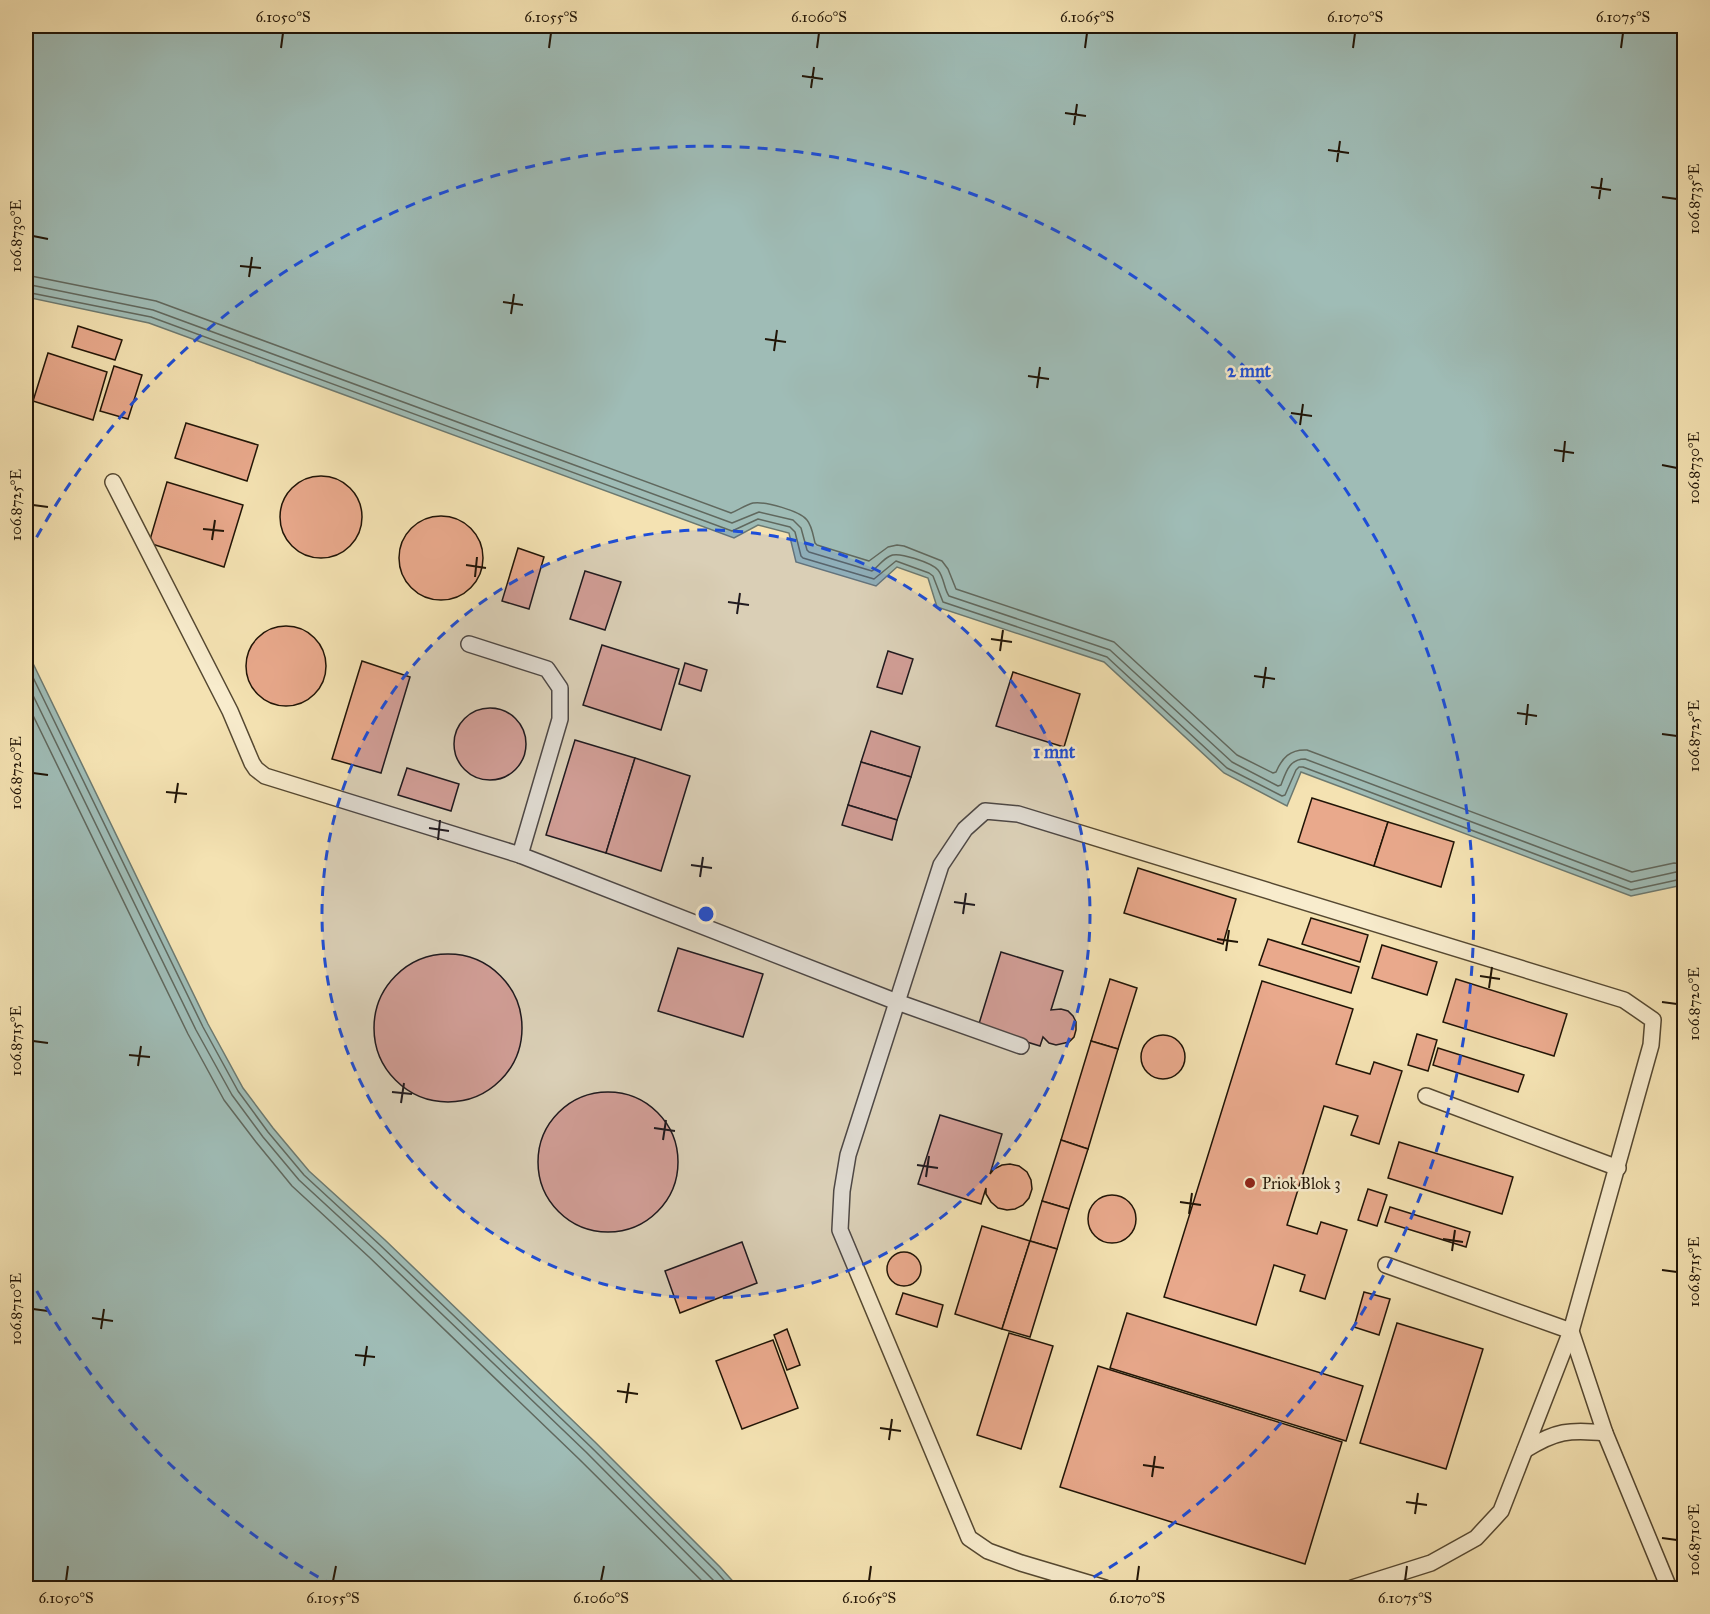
<svg xmlns="http://www.w3.org/2000/svg" width="1710" height="1614" font-family="'IM FELL Great Primer',serif">
<style>
.water{fill:#9fbcb6;stroke:#6c7970;stroke-width:1.5}
.lines{fill:none;stroke-linecap:round;stroke-linejoin:round}
.shore{stroke:#60685e;stroke-width:1.5}
.building{fill:#e9a98c;stroke:#201406;stroke-width:1.5}
.service-casing{stroke:#554831;stroke-width:18}
.service{stroke:#f8eccd;stroke-width:15}
.ticks{fill:none;stroke:#201406;stroke-width:2}
.ring{fill:none;stroke:#1d4ed8;stroke-width:3;stroke-dasharray:10 8}
.poi-dot{fill:#8f2418;stroke:#f8eccd;stroke-width:2}
.labels{text-anchor:middle;stroke-width:5;stroke-linejoin:round;paint-order:stroke}
.poi-label{font-size:16px;fill:#201406;stroke:#f8eccd;text-anchor:start}
.centre{fill:#1d4ed8;stroke:#f8eccd;stroke-width:3}
.ring-label{font-size:18px;text-anchor:middle;font-weight:bold;fill:#1d4ed8;stroke:#f8eccd;stroke-width:5;stroke-linejoin:round;paint-order:stroke}
.neatline{fill:none;stroke:#201406;stroke-width:2}
.ticks-label{font-size:15px;text-anchor:middle;fill:#201406}
</style>
<rect width="100%" height="100%" fill="#f4e2b2"/>
<filter id="stains"><feTurbulence type="fractalNoise" baseFrequency=".00333" numOctaves="4"/><feColorMatrix values="0 0 0 0 .2 0 0 0 0 .09 0 0 0 0 .02 0 0 0 .5 -.17"/></filter>
<radialGradient id="worn" r=".72"><stop offset=".6" stop-color="#630" stop-opacity="0"/><stop offset="1" stop-color="#630" stop-opacity=".3"/></radialGradient>
<g class="water">
<polygon points="26,26 1684,26 1684,888 1678,886 1631,896 1301,772 1287,806 1224,773 1104,662 937,607 928,578 897,567 876,586 796,562 789,533 758,525 734,538 149,323 26,297"/>
<polygon points="26,649 208,1024 243,1088 273,1128 309,1171 385,1240 595,1442 720,1567 739,1588 26,1588"/>
</g>
<g class="lines">
<g class="shore">
<path d="M26 275 156 301 731 513C739 510 745 505 753 503 765 501 800 511 807 520 812 526 813 535 815 543L817 545 869 561 888 547 897 545 904 546 942 561 948 569 956 589 1114 642 1237 755 1273 773 1276 772C1282 758 1290 749 1307 750L1632 872 1674 863 1684 864"/>
<path d="M26 284 153 310 732 523 759 512 793 520 801 528 807 550 809 552 872 571C878 567 883 559 890 556 898 551 932 563 938 570 944 577 944 589 949 596L1110 650 1232 762 1278 786 1281 785C1286 772 1289 759 1305 759L1631 882 1676 872 1684 873"/>
<polyline points="26,292 151,317 732,531 758,519 790,527 795,532 801,556 803,558 874,579 896,561 929,573 933,576 943,602 1107,657 1227,768 1282,796 1285,795 1296,770 1299,767 1303,767 1631,890 1677,880 1684,881"/>
<polyline points="26,663 203,1027 238,1091 268,1132 304,1175 380,1245 591,1447 716,1571 731,1588"/>
<polyline points="26,681 196,1030 232,1095 263,1137 299,1180 375,1250 586,1452 721,1588"/>
<polyline points="26,701 188,1034 224,1100 256,1142 292,1186 369,1257 579,1459 709,1588"/>
</g>
</g>
<g class="building">
<polygon points="78,326 122,340 115,360 72,347"/>
<polygon points="48,353 107,372 93,420 33,401"/>
<polygon points="114,366 142,375 128,419 100,411"/>
<polygon points="186,423 258,445 247,481 175,458"/>
<circle cx="321" cy="517" r="41"/>
<polygon points="167,482 243,505 224,567 149,543"/>
<circle cx="441" cy="558" r="42"/>
<polygon points="518,548 544,557 529,609 502,601"/>
<polygon points="585,571 621,582 605,630 570,619"/>
<circle cx="286" cy="666" r="40"/>
<polygon points="602,645 679,669 661,730 583,705"/>
<polygon points="888,651 913,659 902,694 877,687"/>
<polygon points="362,661 410,677 381,773 332,759"/>
<polygon points="685,663 707,670 701,691 679,684"/>
<polygon points="1013,672 1080,694 1064,747 996,726"/>
<circle cx="490" cy="744" r="36"/>
<polygon points="871,731 920,747 911,777 861,762"/>
<polygon points="575,740 635,758 606,853 546,835"/>
<polygon points="635,758 690,776 661,871 606,853"/>
<polygon points="861,762 911,777 897,820 848,805"/>
<polygon points="407,768 459,784 451,811 398,795"/>
<polygon points="1312,798 1388,822 1374,866 1298,842"/>
<polygon points="848,805 897,820 892,840 842,825"/>
<polygon points="1388,822 1454,842 1441,887 1374,866"/>
<polygon points="1138,868 1236,899 1223,944 1124,913"/>
<polygon points="1311,918 1368,935 1360,962 1302,944"/>
<polygon points="1268,939 1359,967 1351,993 1259,965"/>
<polygon points="1382,945 1437,962 1427,995 1372,978"/>
<polygon points="678,948 763,974 743,1037 658,1011"/>
<polygon points="1001,952 1063,971 1051,1010 1061,1009 1068,1011 1073,1016 1076,1022 1076,1030 1074,1037 1069,1042 1056,1045 1049,1043 1043,1037 1040,1046 978,1027"/>
<circle cx="448" cy="1028" r="74"/>
<polygon points="1110,979 1137,988 1118,1049 1091,1041"/>
<polygon points="1456,979 1567,1014 1554,1056 1443,1022"/>
<polygon points="1262,981 1353,1009 1336,1064 1370,1074 1374,1062 1402,1071 1379,1144 1351,1135 1358,1116 1324,1106 1287,1225 1317,1234 1321,1222 1347,1230 1325,1299 1300,1291 1305,1275 1274,1265 1256,1325 1164,1297"/>
<polygon points="1417,1034 1437,1040 1428,1071 1408,1065"/>
<circle cx="1163" cy="1057" r="22"/>
<polygon points="1091,1041 1118,1049 1088,1149 1061,1140"/>
<polygon points="1438,1048 1524,1075 1518,1092 1433,1065"/>
<circle cx="608" cy="1162" r="70"/>
<polygon points="940,1115 1002,1134 990,1174 994,1169 1002,1165 1010,1164 1019,1166 1027,1172 1031,1180 1032,1189 1029,1198 1023,1205 1015,1209 1007,1210 998,1208 991,1202 986,1194 986,1188 981,1204 918,1184"/>
<polygon points="1061,1140 1088,1149 1069,1209 1042,1201"/>
<polygon points="1399,1142 1513,1177 1502,1214 1388,1178"/>
<polygon points="1368,1189 1387,1195 1377,1226 1358,1220"/>
<circle cx="1112" cy="1219" r="24"/>
<polygon points="1042,1201 1069,1209 1057,1249 1030,1241"/>
<polygon points="1390,1207 1470,1232 1466,1247 1385,1222"/>
<polygon points="982,1226 1030,1241 1002,1329 955,1314"/>
<polygon points="1030,1241 1057,1249 1030,1337 1002,1329"/>
<polygon points="742,1242 757,1283 680,1313 665,1271"/>
<circle cx="904" cy="1269" r="17"/>
<polygon points="1364,1292 1390,1299 1379,1335 1354,1327"/>
<polygon points="903,1293 943,1305 937,1327 896,1314"/>
<polygon points="1127,1313 1363,1386 1346,1441 1110,1368"/>
<polygon points="1397,1323 1483,1349 1446,1469 1360,1443"/>
<polygon points="787,1329 800,1365 787,1370 774,1335"/>
<polygon points="1009,1333 1053,1346 1021,1449 977,1435"/>
<polygon points="773,1340 798,1408 742,1429 716,1361"/>
<polygon points="1098,1366 1342,1442 1305,1564 1060,1487"/>
</g>
<g class="lines">
<g class="service-casing">
<g id="service">
<polyline points="113,482 230,711 252,763 256,769 265,776 520,855 897,1002 1021,1046"/>
<polyline points="469,644 547,669 560,688 560,719 520,855"/>
<polyline points="1426,1096 1618,1168"/>
<polyline points="1386,1265 1571,1331"/>
<polyline points="1571,1331 1605,1433 1669,1588"/>
<path d="M1525 1450C1555 1431 1570 1429 1605 1433"/>
<polyline points="1105,1588 1021,1563 988,1551 969,1538 840,1230 842,1191 848,1155 941,865 965,829 985,811 1018,814 1624,1000 1653,1020 1651,1045 1571,1331 1501,1511 1476,1538 1431,1563 1352,1588"/>
</g>
</g>
<use href="#service" class="service"/>
</g>
<path class="ticks" d="M281 48 283 33M549 48 551 33M817 48 819 33M1085 48 1087 33M1353 48 1355 33M1621 48 1623 33M802 76 823 79M811 88 814 67M1065 113 1086 116M1074 125 1077 104M1328 150 1349 153M1337 162 1340 141M1591 187 1611 190M1662 197 1677 199M1599 199 1602 178M33 236 48 239M240 266 261 268M249 277 252 257M503 302 523 305M511 314 514 294M765 339 786 342M774 351 777 330M1028 376 1049 379M1037 388 1040 367M1291 413 1312 416M1300 425 1303 404M1554 450 1574 453M1563 462 1565 441M1662 465 1677 468M33 505 48 507M203 529 224 531M212 540 215 520M466 565 486 568M475 577 477 557M728 602 749 605M737 614 740 593M991 639 1012 642M1000 651 1003 630M1254 676 1275 679M1263 688 1266 667M1517 713 1537 716M1526 725 1528 704M1662 734 1677 736M33 773 48 775M166 792 187 794M175 803 178 783M429 828 449 831M438 840 440 820M691 865 712 868M700 877 703 857M954 902 975 905M963 914 966 893M1217 939 1238 942M1226 951 1229 930M1480 976 1500 979M1489 988 1492 967M1662 1002 1677 1004M33 1041 48 1043M129 1055 150 1057M138 1066 141 1046M392 1092 412 1094M401 1103 404 1083M654 1128 675 1131M663 1140 666 1120M917 1165 938 1168M926 1177 929 1156M1180 1202 1201 1205M1189 1214 1192 1193M1443 1239 1463 1242M1452 1251 1455 1230M1662 1270 1677 1272M33 1309 48 1311M92 1318 113 1321M101 1329 104 1309M355 1355 375 1357M364 1366 367 1346M617 1391 638 1394M626 1403 629 1383M880 1428 901 1431M889 1440 892 1419M1143 1465 1164 1468M1152 1477 1155 1456M1406 1502 1427 1505M1415 1514 1418 1493M1662 1538 1677 1540M66 1581 68 1566M333 1581 336 1566M601 1581 604 1566M869 1581 871 1566M1137 1581 1139 1566M1405 1581 1407 1566"/>
<circle cx="706" cy="914" r="384" fill="#1d4ed8" fill-opacity=".12"/>
<g class="ring">
<circle cx="706" cy="914" r="384"/>
<path d="M334 1586A768 768 0 0 1 28 1275M28 553A768 768 0 1 1 1078 1586"/>
</g>
<circle class="poi-dot" cx="1250" cy="1183" r="6"/>
<g class="labels">
<g class="poi-label">
<text x="1262" y="1189">Priok Blok 3</text>
</g>
</g>
<circle cx="706" cy="914" r="9" class="centre"/>
<g class="ring-label">
<text x="1249" y="377">2 mnt</text>
<text x="1054" y="758">1 mnt</text>
</g>
<rect width="1710" height="1614" fill="none" stroke="#f4e2b2" stroke-width="66"/>
<rect x="33" y="33" width="1644" height="1548" class="neatline"/>
<g class="ticks-label">
<text x="283" y="22">6.1050°S</text>
<text x="551" y="22">6.1055°S</text>
<text x="819" y="22">6.1060°S</text>
<text x="1087" y="22">6.1065°S</text>
<text x="1355" y="22">6.1070°S</text>
<text x="1623" y="22">6.1075°S</text>
<text transform="translate(1694 199) rotate(-90)" y="5">106.8735°E</text>
<text transform="translate(16 236) rotate(-90)" y="5">106.8730°E</text>
<text transform="translate(1694 468) rotate(-90)" y="5">106.8730°E</text>
<text transform="translate(16 505) rotate(-90)" y="5">106.8725°E</text>
<text transform="translate(1694 736) rotate(-90)" y="5">106.8725°E</text>
<text transform="translate(16 773) rotate(-90)" y="5">106.8720°E</text>
<text transform="translate(1694 1004) rotate(-90)" y="5">106.8720°E</text>
<text transform="translate(16 1041) rotate(-90)" y="5">106.8715°E</text>
<text transform="translate(1694 1272) rotate(-90)" y="5">106.8715°E</text>
<text transform="translate(16 1309) rotate(-90)" y="5">106.8710°E</text>
<text transform="translate(1694 1540) rotate(-90)" y="5">106.8710°E</text>
<text x="66" y="1603">6.1050°S</text>
<text x="333" y="1603">6.1055°S</text>
<text x="601" y="1603">6.1060°S</text>
<text x="869" y="1603">6.1065°S</text>
<text x="1137" y="1603">6.1070°S</text>
<text x="1405" y="1603">6.1075°S</text>
</g>
<rect width="100%" height="100%" filter="url(#stains)"/>
<rect width="100%" height="100%" fill="url(#worn)"/>
</svg>
